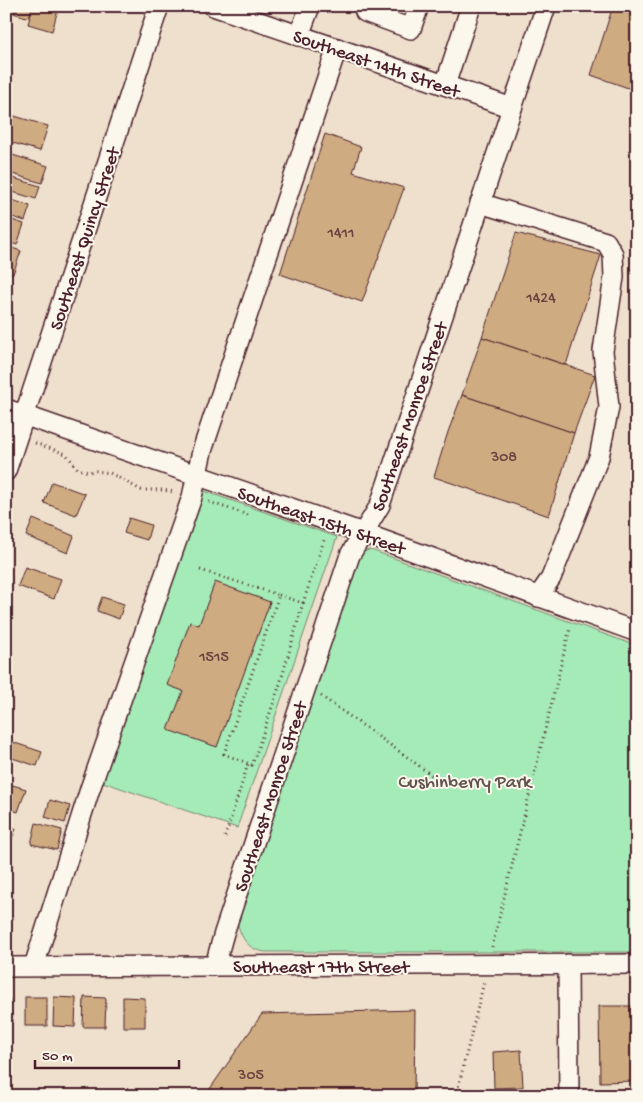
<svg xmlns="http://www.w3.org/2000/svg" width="643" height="1102" font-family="'Gochi Hand',sans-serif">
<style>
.green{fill:#a5ebb7;stroke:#788571}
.building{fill:#cfab81;stroke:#4a1f2b}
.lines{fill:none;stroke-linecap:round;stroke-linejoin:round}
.minor-casing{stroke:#4a1f2b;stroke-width:22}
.path{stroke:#4a1f2b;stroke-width:3;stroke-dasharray:1 4;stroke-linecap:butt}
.minor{stroke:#fbf7ec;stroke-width:19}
.labels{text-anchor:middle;stroke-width:4;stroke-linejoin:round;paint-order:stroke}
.number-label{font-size:16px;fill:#6b4240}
.street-label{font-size:19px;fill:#4a1f2b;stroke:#fbf7ec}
.park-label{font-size:19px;fill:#61524e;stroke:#fbf7ec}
</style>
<rect width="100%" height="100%" fill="#eee0cc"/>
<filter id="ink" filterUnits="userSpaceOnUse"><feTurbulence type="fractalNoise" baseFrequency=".02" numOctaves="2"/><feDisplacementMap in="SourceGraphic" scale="10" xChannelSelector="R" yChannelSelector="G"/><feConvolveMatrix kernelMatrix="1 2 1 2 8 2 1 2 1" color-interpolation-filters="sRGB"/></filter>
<g filter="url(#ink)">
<g class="green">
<polygon points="201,490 337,537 237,828 100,781"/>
<path d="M369 550 374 551 637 646V952H265C247 949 242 939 237 922L358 558 363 552Z"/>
</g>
<g class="building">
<polygon points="8,6 32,6 29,18 7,11"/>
<polygon points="33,6 59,6 52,31 28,24"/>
<polygon points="613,6 637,6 637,91 591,75"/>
<polygon points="11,115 48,126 40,151 6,141 6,130"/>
<polygon points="325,134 361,147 353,172 404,188 362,302 280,274"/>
<polygon points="6,153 48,166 42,183 6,172"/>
<polygon points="6,176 40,186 36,199 6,190"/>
<polygon points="6,198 30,206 25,221 6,215"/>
<polygon points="6,218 24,224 17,245 6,241"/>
<polygon points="516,233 601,255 566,365 482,337"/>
<polygon points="6,246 21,251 13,274 6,272"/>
<polygon points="482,337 595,375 574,433 462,395"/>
<polygon points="462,395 574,433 549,516 434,477 448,432"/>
<polygon points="52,482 85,494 76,515 44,503"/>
<polygon points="129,518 151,525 147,540 124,533"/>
<polygon points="33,519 74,536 68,553 26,536"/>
<polygon points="25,567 61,579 54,599 18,586"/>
<polygon points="215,582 270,602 217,747 168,730 183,691 167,685 190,622 199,625"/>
<polygon points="102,597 124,604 119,619 97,611"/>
<polygon points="6,740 42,752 37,766 6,756"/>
<polygon points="6,783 26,789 18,812 6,808"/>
<polygon points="50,800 70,806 65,823 45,817"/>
<polygon points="36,823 62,830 57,850 31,844"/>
<polygon points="6,826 16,829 8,848 6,849"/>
<rect x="25" y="997" width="22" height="29"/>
<polygon points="54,997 76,998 75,1027 53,1026"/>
<polygon points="84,997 106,998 105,1027 83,1027"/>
<polygon points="123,997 145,998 145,1027 123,1027"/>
<polygon points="6,999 10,999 9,1028 6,1028"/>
<polygon points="599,1006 637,1006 637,1081 600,1082"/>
<polygon points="415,1010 414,1096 205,1096 262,1014"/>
<polygon points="521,1050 523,1087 494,1088 493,1052"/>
</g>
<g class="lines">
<g class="minor-casing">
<g id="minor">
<polyline points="213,6 512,108"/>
<polyline points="366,6 365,12 411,29 419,6"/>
<polyline points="299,36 310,6"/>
<polyline points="445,85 471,6"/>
<polyline points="480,203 606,242 613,254 614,277 603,351 609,407 599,457 551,578 538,597"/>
<polyline points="6,409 363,533 637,632"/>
<polyline points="6,471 159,6"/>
<polyline points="568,964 569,1096"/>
<polyline points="215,965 224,933 350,555 380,505 546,6"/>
<polyline points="34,966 90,789 192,497 202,451 337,48"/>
<polyline points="6,967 637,964"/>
</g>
</g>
<g class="path">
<polyline points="35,443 66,454 78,469 88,472 96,471 110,473 141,490 163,490 174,492"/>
<polyline points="209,502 248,515"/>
<polyline points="200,570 279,595"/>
<polygon points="279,595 303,603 280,684 252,765 224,754"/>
<polyline points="303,603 324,540 323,540"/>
<polyline points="321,696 403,754 445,785"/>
<polyline points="225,837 248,764"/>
<polyline points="492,947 570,628"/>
<polyline points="456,1096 484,982"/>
</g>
<use href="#minor" class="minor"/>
</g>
</g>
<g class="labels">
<g class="number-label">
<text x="341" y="237">1411</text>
<text x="541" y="302">1424</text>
<text x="504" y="461">308</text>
<text x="214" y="661">1515</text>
<text x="251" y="1079">305</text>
</g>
<g class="street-label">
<text transform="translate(377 62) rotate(19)" y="7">Southeast 14th Street</text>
<text transform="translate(83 238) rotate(-72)" y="7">Southeast Quincy Street</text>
<text transform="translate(408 416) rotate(-71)" y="7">Southeast Monroe Street</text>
<text transform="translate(322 519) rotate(19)" y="7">Southeast 15th Street</text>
<text transform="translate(269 796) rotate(-72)" y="7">Southeast Monroe Street</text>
<text x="321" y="972">Southeast 17th Street</text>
</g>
<g class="park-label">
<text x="465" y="787">Cushinberry Park</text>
</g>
</g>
<rect width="643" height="1102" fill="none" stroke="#fbf7ec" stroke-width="25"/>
<rect x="12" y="12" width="618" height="1077" fill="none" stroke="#4a1f2b" stroke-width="2" filter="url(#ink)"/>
<path d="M35 1060v8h144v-8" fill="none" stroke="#4a1f2b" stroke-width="2.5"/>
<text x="42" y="1060" font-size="15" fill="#4a1f2b" stroke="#fbf7ec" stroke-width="4" paint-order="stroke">50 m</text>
</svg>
